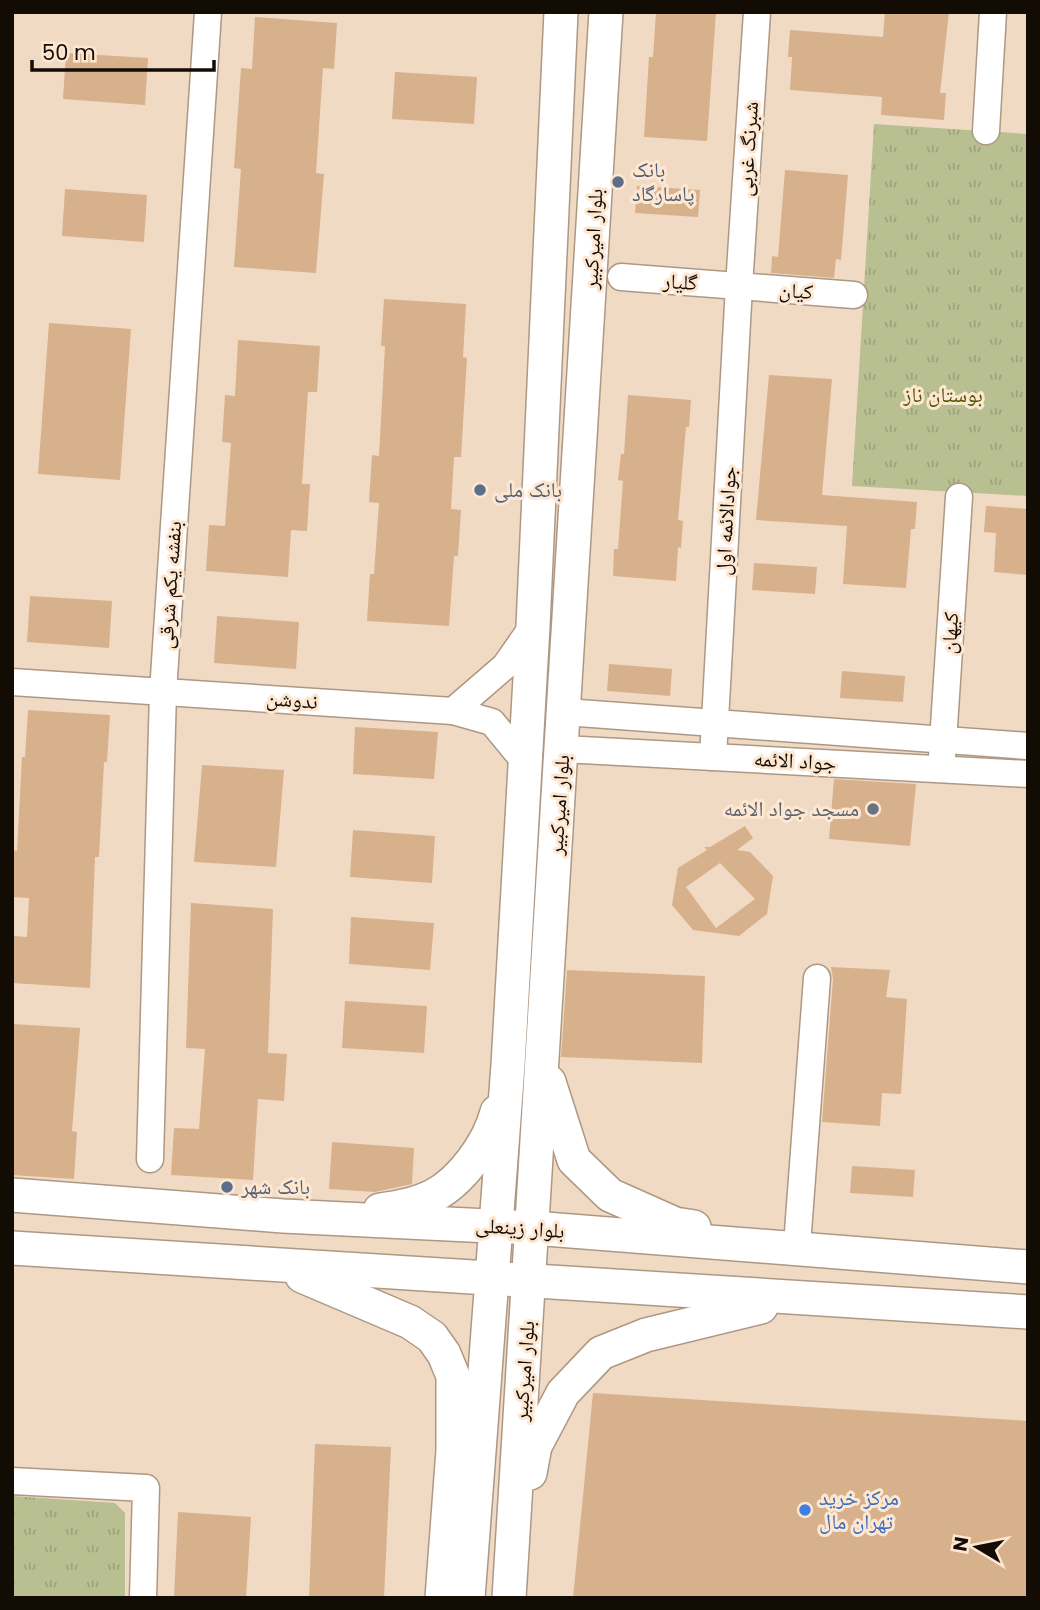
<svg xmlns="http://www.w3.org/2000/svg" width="1040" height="1610" font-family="Poppins,'Noto Naskh Arabic',sans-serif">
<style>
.grass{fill:url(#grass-tufts)}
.building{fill:#d7b18c;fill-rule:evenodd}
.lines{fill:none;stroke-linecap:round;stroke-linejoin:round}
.minor-casing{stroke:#ad9884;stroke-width:29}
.major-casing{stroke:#ad9884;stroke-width:36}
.minor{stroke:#fff;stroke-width:26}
.major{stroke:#fff;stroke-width:33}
.service-dot{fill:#5c6f8a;stroke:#fee7d1;stroke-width:2.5}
.worship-dot{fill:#6b7280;stroke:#fee7d1;stroke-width:2.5}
.shop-dot{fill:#3f7fe0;stroke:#fee7d1;stroke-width:2.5}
.labels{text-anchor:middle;stroke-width:6;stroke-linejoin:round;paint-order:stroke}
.street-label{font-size:21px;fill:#130c05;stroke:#fee7d1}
.service-label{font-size:21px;fill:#4e5e75;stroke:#fee7d1;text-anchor:start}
.park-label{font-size:21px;fill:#4d5300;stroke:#fee7d1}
.worship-label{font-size:21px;fill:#5b616d;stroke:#fee7d1;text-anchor:end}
.shop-label{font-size:21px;fill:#366cbe;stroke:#fee7d1;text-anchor:start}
</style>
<defs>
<pattern id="grass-tufts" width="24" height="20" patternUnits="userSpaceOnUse" patternTransform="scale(1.75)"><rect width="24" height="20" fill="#b8bf91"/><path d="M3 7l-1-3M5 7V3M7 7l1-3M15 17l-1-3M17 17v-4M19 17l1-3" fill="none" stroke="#9da37c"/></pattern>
</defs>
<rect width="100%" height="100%" fill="#f1dac4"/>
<g class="grass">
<polygon points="874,124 1028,134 1028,496 852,486"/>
<polygon points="12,1496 115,1503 125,1513 125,1598 12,1598"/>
</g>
<g class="building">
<polygon points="656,12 716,12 707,141 644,137 649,57 653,57"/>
<polygon points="885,12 949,12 940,93 946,93 944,120 881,115 882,97 790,90 792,57 788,57 790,30 883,37"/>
<polygon points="255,17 337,23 334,69 323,68 316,173 324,174 316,273 234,267 241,169 234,168 241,68 252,69"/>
<polygon points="66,53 148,58 145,105 63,99"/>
<polygon points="395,72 477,77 474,124 392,119"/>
<polygon points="785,170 848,175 841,260 836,259 834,278 771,273 772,256 778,257"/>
<polygon points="637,186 700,190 698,217 635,213"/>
<polygon points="65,189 147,195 144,242 62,236"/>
<polygon points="384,299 466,304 463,357 467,358 461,457 454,457 451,509 461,510 458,556 454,556 449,626 367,621 370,574 374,574 379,503 369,502 372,455 379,456 385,346 381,346"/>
<polygon points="49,323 131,329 120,480 38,474"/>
<polygon points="238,340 320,346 317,392 308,392 302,484 310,484 307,531 291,530 288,577 206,571 209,525 225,526 231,443 222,442 225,395 235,396"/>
<polygon points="769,375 832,379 822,495 917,502 915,529 911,529 906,588 843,584 847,526 756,520"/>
<polygon points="628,395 691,400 689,427 686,427 678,520 683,521 681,548 678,547 676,581 613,576 614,549 618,549 623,481 618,480 621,454 624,454"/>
<polygon points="986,506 1028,509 1028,575 994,572 996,533 984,532"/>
<polygon points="754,563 817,567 815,594 752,590"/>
<polygon points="30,596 112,601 109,648 27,642"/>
<polygon points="217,616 299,622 296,669 214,663"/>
<polygon points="609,664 672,669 670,696 607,691"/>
<polygon points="842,671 905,676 903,702 840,698"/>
<polygon points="28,710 110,715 107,762 104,762 99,857 95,857 90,988 12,983 12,936 27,937 29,898 12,897 12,860 13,850 17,851 22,757 25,757"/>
<polygon points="355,727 438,732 434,779 353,774"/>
<polygon points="202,765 284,770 276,867 194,862"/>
<polygon points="834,779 916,784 910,846 829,839"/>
<path d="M745 826 753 838 737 850 750 852 773 876 767 914 739 936 693 930 672 905 678 868 707 850 704 847H710ZM720 863 755 899 716 928 686 887Z"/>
<polygon points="353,830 435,836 432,883 350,877"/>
<polygon points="191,903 273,909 268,1053 287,1054 284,1101 258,1099 253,1180 171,1175 174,1128 199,1129 205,1049 186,1048"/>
<polygon points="351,917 434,923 430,970 349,964"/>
<polygon points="831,967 890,970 886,997 907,999 901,1094 882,1093 880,1126 822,1122 833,979"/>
<polygon points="567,970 705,976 702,1063 561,1057"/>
<polygon points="345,1001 427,1006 424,1053 342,1048"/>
<polygon points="12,1024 80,1028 72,1131 77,1132 74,1179 12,1175"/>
<polygon points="332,1142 414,1148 412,1184 375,1192 329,1189"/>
<polygon points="852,1166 915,1170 913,1197 850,1193"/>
<polygon points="593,1393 1028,1421 1028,1598 573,1598"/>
<polygon points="315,1444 391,1447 384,1598 309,1598"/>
<polygon points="178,1512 251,1517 246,1598 174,1598"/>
</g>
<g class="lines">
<g class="minor-casing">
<g id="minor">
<polyline points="986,131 993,12"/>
<polyline points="621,277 854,295"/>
<polyline points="12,682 453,711 492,722 525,762"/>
<polyline points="453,711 505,666 533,626"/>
<polyline points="565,712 1028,746"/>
<polyline points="563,749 1028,774"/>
<polyline points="713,757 739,286 757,12"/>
<polyline points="942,757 959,497"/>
<polyline points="150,1159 163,692 208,12"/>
<polyline points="797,1245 817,978"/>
<polyline points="12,1481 146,1488 143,1598"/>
</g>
</g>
<g class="major-casing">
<g id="major">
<polyline points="549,1082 574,1160 610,1195 675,1224 694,1227"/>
<polyline points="12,1195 283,1216 533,1228 1028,1267"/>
<path d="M380 1210C396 1208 419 1203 433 1196 462 1181 489 1143 497 1112"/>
<polyline points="12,1248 1028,1312"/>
<polyline points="302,1276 410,1322 432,1337 444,1354 453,1376 453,1450 442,1598"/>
<polyline points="530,1473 535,1446 563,1393 601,1353 646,1335 761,1307"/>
<polyline points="468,1598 508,1065 533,626 561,12"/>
<polyline points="509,1598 606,12"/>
</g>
</g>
<use href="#minor" class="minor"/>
<use href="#major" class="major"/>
</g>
<g class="service-dot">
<circle cx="618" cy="182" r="7"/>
<circle cx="480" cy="490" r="7"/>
<circle cx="227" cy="1187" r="7"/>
</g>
<circle class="worship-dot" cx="873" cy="809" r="7"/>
<circle class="shop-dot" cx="805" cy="1510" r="7"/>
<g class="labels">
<g class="street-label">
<text transform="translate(748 149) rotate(-86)" y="7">شبرنگ غربی</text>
<text transform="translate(593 239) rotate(-87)" y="7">بلوار امیرکبیر</text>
<text transform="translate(680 282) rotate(4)" y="7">گلیار</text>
<text transform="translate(796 291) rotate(4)" y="7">کیان</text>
<text transform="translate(726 521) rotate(-87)" y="7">جوادالائمه اول</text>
<text transform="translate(170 585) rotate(-86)" y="7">بنفشه یکم شرقی</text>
<text transform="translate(950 633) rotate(-86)" y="7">کیهان</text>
<text transform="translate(292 700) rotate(4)" y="7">ندوشن</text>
<text transform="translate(795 761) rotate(3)" y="7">جواد الائمه</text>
<text transform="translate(559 805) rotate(-86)" y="7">بلوار امیرکبیر</text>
<text transform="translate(520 1228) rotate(4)" y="7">بلوار زینعلی</text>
<text transform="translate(524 1371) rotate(-86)" y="7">بلوار امیرکبیر</text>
</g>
<g class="service-label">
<text x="632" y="177">بانک<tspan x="632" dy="24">پاسارگاد</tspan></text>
<text x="494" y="497">بانک ملی</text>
<text x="241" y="1194">بانک شهر</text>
</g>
<g class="park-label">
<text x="943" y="402">بوستان ناز</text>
</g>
<g class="worship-label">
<text x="859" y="816">مسجد جواد الائمه</text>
</g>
<g class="shop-label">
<text x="819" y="1505">مرکز خرید<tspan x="819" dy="24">تهران مال</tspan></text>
</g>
</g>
<rect width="1040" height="1610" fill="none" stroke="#130c05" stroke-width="28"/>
<g transform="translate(977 1547) rotate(280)" stroke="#fee7d1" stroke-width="5" paint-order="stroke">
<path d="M0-5L12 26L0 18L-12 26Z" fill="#130c05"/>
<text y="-10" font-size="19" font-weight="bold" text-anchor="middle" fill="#130c05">N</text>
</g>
<path d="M32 60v10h182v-10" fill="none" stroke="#130c05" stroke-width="3.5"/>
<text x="42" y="60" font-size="21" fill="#130c05" stroke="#fee7d1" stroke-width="5" paint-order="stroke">50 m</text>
</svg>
